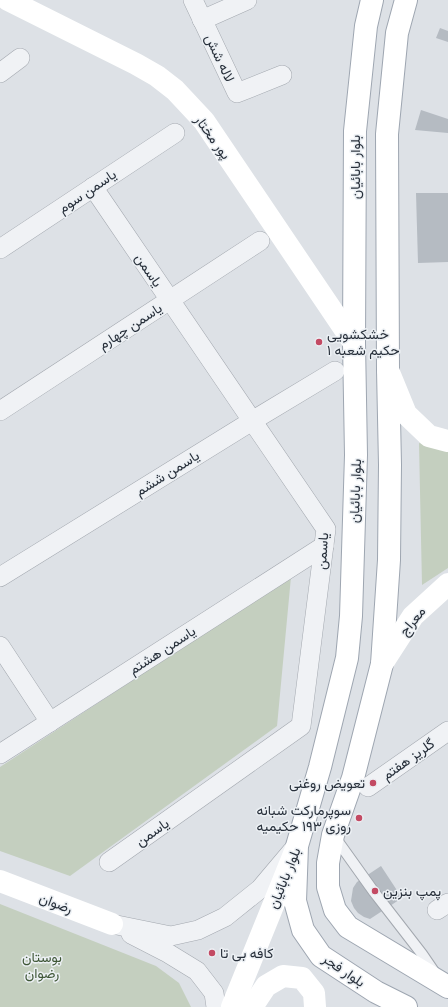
<svg xmlns="http://www.w3.org/2000/svg" width="448" height="1007" font-family="'Golos Text',Vazirmatn,sans-serif">
<style>
.green{fill:#c4cfbf}
.building{fill:#b5bbc2}
.lines{fill:none;stroke-linecap:round;stroke-linejoin:round}
.lane-casing{stroke:#a3a8af;stroke-width:12}
.street-casing{stroke:#a3a8af;stroke-width:20}
.primary-casing{stroke:#9ea6b1;stroke-width:24}
.lane{stroke:#f0f2f5;stroke-width:10}
.street{stroke:#f0f2f5;stroke-width:19}
.secondary{stroke:#fff;stroke-width:22}
.primary{stroke:#fff;stroke-width:22}
.poi-dot{fill:#c34a63;stroke:#ecf0f4;stroke-width:1.5}
.labels{text-anchor:middle;stroke-width:3;stroke-linejoin:round;paint-order:stroke}
.street-label{font-size:14px;fill:#28303b;stroke:#ecf0f4}
.poi-label{font-size:14px;fill:#28303b;stroke:#ecf0f4;text-anchor:start}
.park-label{font-size:14px;fill:#3e5636;stroke:#ecf0f4}
</style>
<rect width="100%" height="100%" fill="#dde1e6"/>
<g class="green">
<polygon points="419,443 448,450 448,568 422,585"/>
<polygon points="291,577 277,726 70,876 0,851 0,767"/>
<polygon points="0,904 156,966 179,983 191,1007 0,1007"/>
</g>
<g class="building">
<polygon points="440,28 448,31 448,42 436,38"/>
<polygon points="421,110 448,119 448,133 415,130"/>
<polygon points="416,193 448,193 448,262 418,263"/>
<polygon points="381,866 402,898 370,919 364,917 358,913 354,908 351,901 353,888 357,882"/>
</g>
<g class="lines">
<g class="lane-casing">
<polyline id="lane" points="334,836 374,892 422,954 435,973"/>
</g>
<g class="street-casing">
<g id="street">
<polyline points="193,0 237,93 282,75"/>
<polyline points="202,20 247,0"/>
<polyline points="0,73 20,58"/>
<polyline points="93,187 326,529 301,726 109,862"/>
<polyline points="0,249 175,133"/>
<polyline points="0,411 260,241"/>
<polyline points="0,577 252,421 335,371"/>
<polyline points="0,646 50,722"/>
<polyline points="0,754 324,546"/>
<polyline points="368,787 448,731"/>
<polyline points="437,910 448,903"/>
<polyline points="112,924 171,936 198,930 225,917 260,889 292,851"/>
<polyline points="131,934 166,952 197,971 214,993 216,1007"/>
</g>
</g>
<g class="primary-casing">
<g id="primary">
<polyline points="372,0 366,26 355,131 354,343 356,455 351,616 347,658 320,767 297,846 295,901 303,930 321,956 376,992 406,1007"/>
<polyline points="406,0 397,33 387,134 388,370 390,465 389,560 382,664 353,778 333,835 328,863 328,887 335,910 348,927 448,987"/>
</g>
</g>
<use href="#lane" class="lane"/>
<use href="#street" class="street"/>
<g class="secondary">
<polyline points="8,0 136,64 157,76 175,90 204,121 354,343"/>
<polyline points="388,370 406,414 429,436 448,441"/>
<polyline points="382,664 413,616 448,584"/>
<polyline points="0,881 112,924"/>
<polyline points="232,1007 296,849"/>
<polyline points="252,1007 266,986 283,976 302,978 314,993 315,1007"/>
</g>
<use href="#primary" class="primary"/>
</g>
<g class="poi-dot">
<circle cx="319" cy="342" r="4"/>
<circle cx="373" cy="783" r="4"/>
<circle cx="359" cy="818" r="4"/>
<circle cx="375" cy="891" r="4"/>
<circle cx="212" cy="953" r="4"/>
</g>
<g class="labels">
<g class="street-label">
<text transform="translate(220 58) rotate(65)" y="5">لاله شش</text>
<text transform="translate(213 137) rotate(54)" y="5">پور مختار</text>
<text transform="translate(355 167) rotate(-90)" y="5">بلوار بابائیان</text>
<text transform="translate(87 191) rotate(-34)" y="5">یاسمن سوم</text>
<text transform="translate(149 270) rotate(56)" y="5">یاسمن</text>
<text transform="translate(130 326) rotate(-33)" y="5">یاسمن چهارم</text>
<text transform="translate(167 473) rotate(-32)" y="5">یاسمن ششم</text>
<text transform="translate(355 491) rotate(-88)" y="5">بلوار بابائیان</text>
<text transform="translate(322 551) rotate(-86)" y="5">یاسمن</text>
<text transform="translate(412 621) rotate(-51)" y="5">معراج</text>
<text transform="translate(162 650) rotate(-33)" y="5">یاسمن هشتم</text>
<text transform="translate(408 759) rotate(-35)" y="5">گلریز هفتم</text>
<text transform="translate(152 832) rotate(-35)" y="5">یاسمن</text>
<text transform="translate(284 878) rotate(-68)" y="5">بلوار بابائیان</text>
<text transform="translate(56 903) rotate(21)" y="5">رضوان</text>
<text transform="translate(344 970) rotate(34)" y="5">بلوار فجر</text>
</g>
<g class="poi-label">
<text x="327" y="339">خشکشویی<tspan x="327" dy="16">حکیم شعبه ۱</tspan></text>
<text x="365" y="788" text-anchor="end">تعویض روغنی</text>
<text x="351" y="815" text-anchor="end">سوپرمارکت شبانه<tspan x="351" dy="16">روزی ۱۹۳ حکیمیه</tspan></text>
<text x="383" y="896">پمپ بنزین</text>
<text x="220" y="958">کافه بی تا</text>
</g>
<g class="park-label">
<text x="42" y="962">بوستان<tspan x="42" dy="16">رضوان</tspan></text>
</g>
</g>
</svg>
